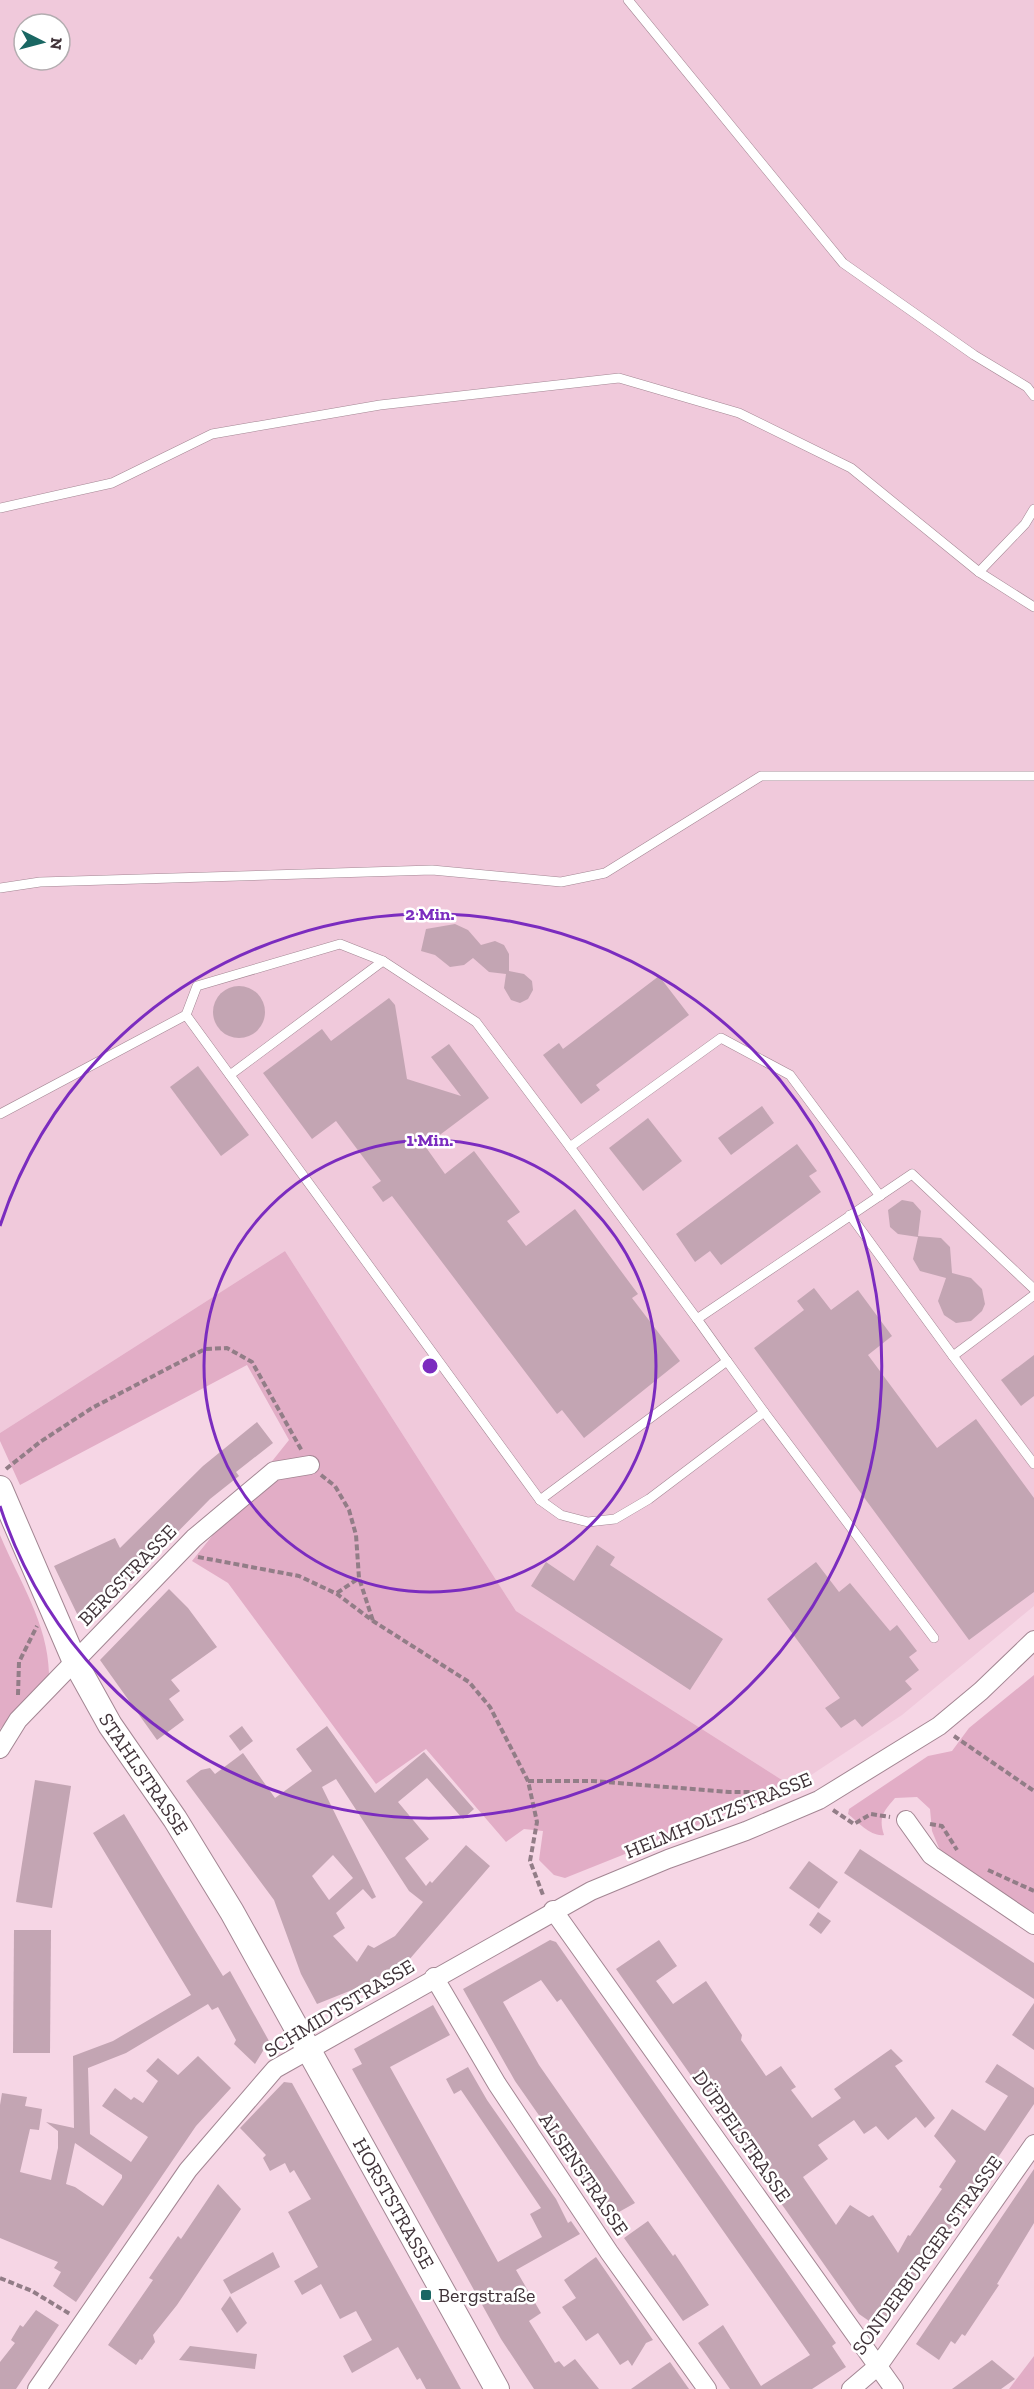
<svg xmlns="http://www.w3.org/2000/svg" width="1034" height="2389" font-family="'Zilla Slab',serif">
<style>
.built{fill:#f0c9db;fill-rule:evenodd}
.green{fill:#e2adc6}
.building{fill:#c3a5b3;fill-rule:evenodd}
.lines{fill:none;stroke-linecap:round;stroke-linejoin:round}
.service-casing{stroke:#a38693;stroke-width:10}
.minor-casing{stroke:#a38693;stroke-width:20}
.tertiary-casing{stroke:#a38693;stroke-width:26}
.path{stroke:#927d87;stroke-width:4;stroke-dasharray:6 3;stroke-linecap:butt}
.service{stroke:#fff;stroke-width:9}
.minor{stroke:#fff;stroke-width:18}
.tertiary{stroke:#fff;stroke-width:24}
.ring{fill:none;stroke:#7b2cbf;stroke-width:3}
.poi-dot{fill:#1a6763;stroke:#fff;stroke-width:2}
.labels{text-anchor:middle;stroke-width:5;stroke-linejoin:round;paint-order:stroke}
.street-label{font-size:20px;fill:#403339;stroke:#fff}
.poi-label{font-size:20px;fill:#403339;stroke:#fff;text-anchor:start}
.centre{fill:#7b2cbf;stroke:#fff;stroke-width:3}
.ring-label{font-size:18px;text-anchor:middle;font-weight:bold;fill:#7b2cbf;stroke:#fff;stroke-width:5;stroke-linejoin:round;paint-order:stroke}
</style>
<rect width="100%" height="100%" fill="#f6d6e5"/>
<path class="built" d="M0 0H1034V1606L902 1715 793 1787 516 1611 285 1251 0 1433ZM24 24H60V60H24Z"/>
<g class="green">
<polygon points="285,1251 516,1611 793,1787 565,1878 554,1875 539,1860 543,1831 524,1829 506,1842 426,1749 376,1784 228,1583 192,1561 289,1440 247,1365 20,1485 0,1441 0,1433"/>
<path d="M0 1535C19 1581 48 1623 49 1674L0 1729Z"/>
<path d="M1034 1675V1914L941 1853 932 1831 930 1809 917 1797 895 1798C884 1811 878 1817 884 1835 871 1837 858 1822 848 1814L849 1809 928 1756 952 1751 969 1728Z"/>
<polygon points="1034,2356 1034,2389 1009,2389"/>
</g>
<g class="building">
<polygon points="455,924 468,930 481,945 495,941 504,945 509,954 509,971 524,974 532,981 533,990 528,999 520,1003 511,1000 504,988 506,974 489,972 473,958 464,965 450,967 435,955 421,951 426,929"/>
<polygon points="659,976 689,1015 596,1085 600,1090 581,1104 543,1055 559,1043 563,1049"/>
<circle cx="239" cy="1012" r="26"/>
<polygon points="389,998 395,1005 407,1079 461,1096 431,1057 449,1044 489,1098 425,1146 445,1174 474,1151 520,1212 507,1221 526,1246 575,1209 638,1294 632,1298 680,1361 584,1438 562,1410 557,1414 392,1196 383,1202 372,1187 381,1181 336,1121 312,1139 263,1073 322,1029 331,1041"/>
<polygon points="198,1066 249,1135 221,1156 170,1087"/>
<polygon points="762,1106 774,1123 731,1155 718,1138"/>
<polygon points="648,1118 682,1161 643,1191 609,1148"/>
<polygon points="797,1144 817,1171 809,1176 821,1192 721,1265 710,1251 695,1262 676,1234"/>
<polygon points="902,1200 913,1202 921,1211 918,1236 941,1238 950,1247 952,1273 971,1278 982,1289 985,1304 982,1311 971,1321 956,1323 944,1315 938,1301 946,1278 920,1271 913,1259 918,1237 898,1234 890,1227 888,1210"/>
<polygon points="814,1288 831,1310 858,1290 892,1336 868,1355 937,1448 976,1419 1034,1498 1034,1592 969,1640 754,1348 804,1310 797,1301"/>
<polygon points="1034,1355 1034,1396 1021,1406 1001,1380"/>
<polygon points="257,1422 273,1443 236,1472 239,1476 210,1499 102,1609 80,1620 54,1566 115,1538 120,1548 203,1466"/>
<polygon points="597,1545 615,1557 610,1565 723,1639 690,1690 531,1586 546,1562 574,1581"/>
<polygon points="816,1562 839,1592 850,1583 890,1631 897,1625 917,1651 909,1657 919,1670 905,1681 912,1689 862,1727 855,1719 841,1728 825,1708 840,1698 767,1599"/>
<polygon points="169,1589 188,1608 217,1647 171,1680 180,1691 169,1699 184,1720 157,1740 100,1660"/>
<polygon points="242,1726 253,1741 240,1751 229,1736"/>
<path d="M327 1726 375 1793 424 1752 474 1809 463 1819 427 1778 398 1802 429 1839 405 1858 426 1886 430 1881 432 1883 466 1845 490 1866 408 1961 362 1986 317 2004 301 1974 274 1900 186 1781 201 1770 210 1768 215 1774 243 1753 275 1798 312 1771 296 1749ZM336 1779 409 1891 423 1902 395 1936 374 1948 368 1945 357 1962 333 1936 345 1928 336 1913 363 1889 372 1899 376 1897 322 1787ZM333 1855 353 1878 329 1900 312 1876Z"/>
<polygon points="35,1780 71,1786 52,1908 16,1902"/>
<path d="M124 1814 223 1976 230 1971 269 2041 255 2064 234 2044 236 2040 218 2007 212 2010 208 2004 126 2053 88 2068 90 2134 131 2162 148 2137 102 2106 115 2088 131 2100 134 2097 143 2103 158 2081 146 2071 158 2058 178 2075 198 2056 231 2088 196 2126 76 2302 53 2286 61 2272 54 2268 58 2262 0 2238V2105L2 2093 27 2097 25 2106 42 2109 39 2130 30 2129 20 2172 51 2180 58 2148V2131L46 2122 74 2128 73 2056 113 2041 191 1995 93 1833ZM75 2143 122 2175V2178L103 2206 75 2187 66 2184Z"/>
<polygon points="860,1849 1034,1963 1034,1999 844,1873"/>
<polygon points="809,1861 838,1882 819,1909 789,1888"/>
<polygon points="818,1912 831,1921 821,1934 809,1925"/>
<polygon points="14,1930 51,1930 50,2053 13,2053"/>
<polygon points="550,1940 556,1942 836,2343 832,2346 846,2367 812,2389 730,2389 698,2343 723,2325 761,2386 810,2355 561,1999 557,2002 541,1980 503,2002 539,2065 635,2203 610,2217 515,2081 463,1989"/>
<polygon points="659,1940 677,1966 656,1981 673,2004 706,1981 742,2035 741,2040 766,2076 781,2066 796,2087 791,2090 812,2118 841,2098 834,2089 891,2049 903,2061 895,2066 935,2118 925,2128 916,2117 888,2140 876,2126 864,2134 854,2120 818,2145 828,2159 803,2177 836,2225 850,2205 869,2217 873,2215 898,2253 908,2235 910,2236 942,2189 939,2187 956,2161 934,2136 952,2109 985,2131 1008,2096 985,2082 997,2064 1034,2088 1034,2104 882,2330 859,2314 616,1969"/>
<polygon points="1034,2003 1034,2050 1012,2035"/>
<polygon points="433,2005 450,2035 390,2067 498,2262 542,2237 530,2214 541,2208 461,2090 454,2094 446,2079 468,2067 487,2100 556,2199 568,2223 571,2221 580,2234 516,2270 541,2313 529,2321 555,2363 559,2361 564,2367 575,2359 599,2389 534,2389 501,2339 352,2069 362,2064 354,2049"/>
<polygon points="284,2082 292,2083 461,2389 426,2389 420,2378 417,2380 398,2347 352,2373 343,2356 372,2340 356,2311 340,2319 321,2284 302,2295 294,2281 318,2267 288,2212 311,2199 294,2170 290,2173 285,2163 270,2171 263,2158 266,2155 240,2128"/>
<polygon points="1034,2169 1034,2223 997,2284 999,2285 965,2336 962,2334 955,2344 951,2341 939,2360 916,2344"/>
<polygon points="218,2184 241,2209 177,2305 153,2335 155,2342 142,2360 140,2359 136,2365 108,2345 153,2280 149,2278 178,2236 181,2239"/>
<polygon points="648,2221 673,2256 675,2254 709,2305 683,2321 624,2238"/>
<polygon points="273,2252 280,2267 231,2294 223,2280"/>
<polygon points="596,2257 653,2340 646,2343 632,2366 628,2360 620,2365 598,2333 586,2341 562,2307 576,2298 564,2280"/>
<polygon points="230,2296 247,2323 237,2333 221,2309"/>
<polygon points="36,2310 59,2325 16,2389 0,2389 0,2362 15,2343 11,2340 20,2325 23,2327"/>
<polygon points="190,2346 257,2354 255,2369 179,2360"/>
<polygon points="992,2360 1015,2379 1001,2389 952,2389"/>
<polygon points="670,2362 689,2389 631,2389 661,2368"/>
</g>
<g class="lines">
<g class="service-casing">
<g id="service">
<polyline points="628,0 843,263 974,355 1027,387 1034,396"/>
<polyline points="0,508 112,483 212,434 380,405 619,378 739,413 851,468 979,572 1034,607"/>
<polyline points="979,572 1025,524 1034,509"/>
<polyline points="0,888 40,882 432,870 561,882 605,873 761,776 1034,776"/>
<polyline points="186,1015 197,986 340,944 383,961"/>
<polyline points="230,1075 383,961 476,1022 570,1147"/>
<polyline points="0,1114 186,1015 540,1500 727,1361 697,1319 912,1174 1034,1289"/>
<polyline points="850,1215 953,1356 1034,1295"/>
<polyline points="697,1319 570,1147 721,1038 790,1075 880,1196"/>
<polyline points="953,1356 1034,1464"/>
<polyline points="764,1412 934,1638"/>
<polyline points="540,1500 561,1515 588,1522 615,1519 649,1499 764,1412 727,1361"/>
</g>
</g>
<g class="minor-casing">
<g id="minor">
<polyline points="0,1749 18,1720 194,1538 274,1471 310,1465"/>
<polyline points="906,1820 931,1855 1034,1925"/>
<polyline points="553,1910 894,2389"/>
<polyline points="434,1977 497,2084 609,2252 707,2389"/>
<polyline points="37,2389 188,2170 275,2069 591,1891 668,1859 746,1831 819,1800 939,1726 981,1691 1034,1640"/>
<polyline points="851,2389 878,2366 1034,2144"/>
</g>
</g>
<g class="tertiary-casing">
<g id="tertiary">
<path id="s1" d="M0 1488 75 1662 110 1725 175 1819 232 1912 497 2389"/>
</g>
</g>
<g class="path">
<polyline points="6,1469 40,1442 92,1408 205,1349 227,1348 252,1362 302,1451"/>
<polyline points="321,1475 335,1486 349,1510 356,1535 359,1578 373,1621"/>
<polyline points="198,1557 299,1576 337,1594 373,1621 469,1682 490,1707 528,1781 537,1822 530,1861 543,1895"/>
<polyline points="337,1593 359,1578"/>
<polyline points="18,1695 19,1662 37,1626"/>
<polyline points="954,1736 1034,1791"/>
<polyline points="528,1781 593,1781 729,1792 791,1792"/>
<polyline points="833,1810 854,1824 871,1814 890,1817"/>
<polyline points="930,1824 942,1826 957,1850"/>
<polyline points="988,1870 1034,1891"/>
<polyline points="0,2278 32,2291 70,2314"/>
</g>
<use href="#service" class="service"/>
<use href="#minor" class="minor"/>
<use href="#tertiary" class="tertiary"/>
</g>
<g class="ring">
<circle cx="430" cy="1366" r="226"/>
<path d="M0 1226A452 452 0 1 1 0 1506"/>
</g>
<rect class="poi-dot" x="420" y="2289" width="12" height="12" rx="3"/>
<g class="labels">
<g class="street-label">
<text transform="translate(127 1575) rotate(-46)" y="7">BERGSTRASSE</text>
<text dy="7" stroke="none"><textPath href="#s1" startOffset="321">STAHLSTRASSE</textPath></text>
<text transform="translate(718 1815) rotate(-22)" y="7">HELMHOLTZSTRASSE</text>
<text transform="translate(339 2008) rotate(-31)" y="7">SCHMIDTSTRASSE</text>
<text transform="translate(742 2136) rotate(55)" y="7">DÜPPELSTRASSE</text>
<text transform="translate(584 2174) rotate(56)" y="7">ALSENSTRASSE</text>
<text dy="7" stroke="none"><textPath href="#s1" startOffset="818">HORSTSTRASSE</textPath></text>
<text transform="translate(927 2255) rotate(-54)" y="7">SONDERBURGER STRASSE</text>
</g>
<g class="poi-label">
<text x="438" y="2302">Bergstraße</text>
</g>
</g>
<circle cx="430" cy="1366" r="9" class="centre"/>
<g class="ring-label">
<text x="430" y="920">2 Min.</text>
<text x="430" y="1146">1 Min.</text>
</g>
<g transform="translate(42 42) rotate(96)"><circle r="28" fill="#ffffff" stroke="#b3adb0" stroke-width="1.5"/>
<path d="M0-4.5L10 22L0 15L-10 22Z" fill="#1a6763"/>
<text y="-9" font-size="16" font-weight="bold" text-anchor="middle" fill="#403339">N</text>
</g>
</svg>
